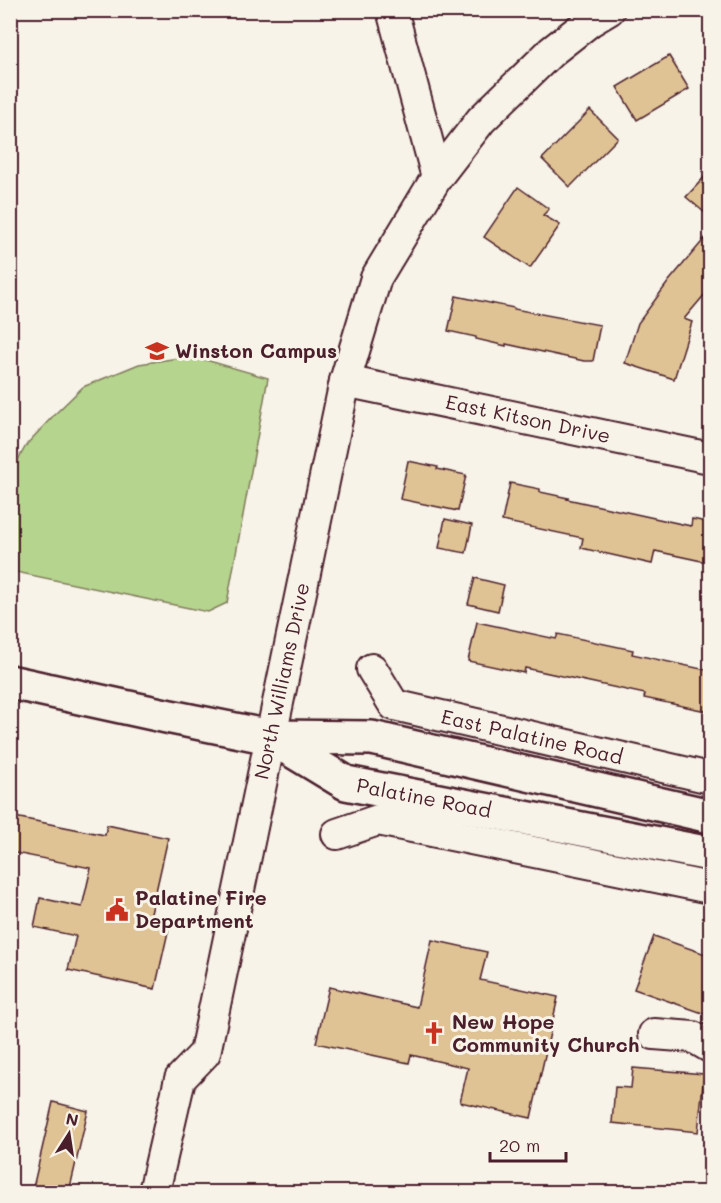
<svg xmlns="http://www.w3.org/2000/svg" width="721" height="1203" font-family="Mali,sans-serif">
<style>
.green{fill:#b5d48d;stroke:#807a5c;stroke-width:1.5}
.building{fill:#e0c394;stroke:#4a1f2b;stroke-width:1.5}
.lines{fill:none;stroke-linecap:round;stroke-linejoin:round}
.minor-casing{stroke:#4a1f2b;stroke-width:34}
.major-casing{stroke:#4a1f2b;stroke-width:38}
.minor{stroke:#f7f3e8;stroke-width:30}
.major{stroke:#f7f3e8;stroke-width:33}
.labels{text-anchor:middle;stroke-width:6;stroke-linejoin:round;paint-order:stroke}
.poi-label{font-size:20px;font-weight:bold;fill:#4a1f2b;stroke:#f7f3e8;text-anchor:start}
.street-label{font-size:20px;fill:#4a1f2b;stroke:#f7f3e8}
</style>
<rect width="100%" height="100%" fill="#f7f3e8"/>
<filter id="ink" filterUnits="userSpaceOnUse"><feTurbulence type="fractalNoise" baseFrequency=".0167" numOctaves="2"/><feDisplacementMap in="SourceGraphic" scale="12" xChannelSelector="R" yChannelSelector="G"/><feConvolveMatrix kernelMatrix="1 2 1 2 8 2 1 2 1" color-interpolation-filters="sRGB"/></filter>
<g filter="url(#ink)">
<polygon class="green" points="192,356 268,378 227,603 208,612 11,571 11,472 27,444 54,415 83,387 139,364"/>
<g class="building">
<polygon points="669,56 689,89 637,120 617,87"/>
<polygon points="590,110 618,138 570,187 542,159"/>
<polygon points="711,170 711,218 686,197"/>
<polygon points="518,187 549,209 543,215 560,225 530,268 484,237"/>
<polygon points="711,231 711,287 684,319 692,322 674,379 625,363 638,323 669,281"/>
<polygon points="456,296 514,308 514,309 600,325 593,361 584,361 506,344 506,346 476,339 476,337 448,331"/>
<polygon points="408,461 438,467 437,469 466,475 458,511 400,499"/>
<polygon points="510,483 540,489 540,492 568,498 567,499 691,526 692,519 711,523 711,563 655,551 652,564 581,548 583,538 502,521"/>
<polygon points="445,519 472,525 466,553 439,548"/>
<polygon points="475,578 504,585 498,611 468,604"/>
<polygon points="477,622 556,639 558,634 633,650 632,654 711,671 711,712 644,698 645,694 525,668 524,673 468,661"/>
<polygon points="10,816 105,835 107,825 168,838 150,918 170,923 155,989 68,970 76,936 34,927 40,898 82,907 91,868 10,852"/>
<polygon points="654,936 711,956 711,1016 634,989"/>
<polygon points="432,940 487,952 480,980 558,997 531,1118 460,1102 468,1068 411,1055 409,1063 316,1043 329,987 417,1007"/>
<polygon points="633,1068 704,1074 698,1132 612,1123 615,1087 631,1088"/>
<polygon points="53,1102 88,1111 69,1192 32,1192"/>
</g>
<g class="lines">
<g class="minor-casing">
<g id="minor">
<polyline points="392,10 437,177"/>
<polyline points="345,381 710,458"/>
<polyline points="372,669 394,705 710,778"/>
<polyline points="337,834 378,820 710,888"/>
<polyline points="654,1034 693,1037 710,1047"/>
<polyline points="154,1192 180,1079 205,1053 345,381 376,278 437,177 481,120 552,51 589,22 609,10"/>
</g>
</g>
<g class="major-casing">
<g id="major">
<polyline points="10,682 166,716 270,737 372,738 710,816"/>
<polyline points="272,738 346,783 710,854"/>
</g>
</g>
<use href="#minor" class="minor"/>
<use href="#major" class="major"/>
</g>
</g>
<defs>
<g id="school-bare" transform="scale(1.8)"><path d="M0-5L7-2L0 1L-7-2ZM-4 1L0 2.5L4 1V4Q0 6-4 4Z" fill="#c8321e" stroke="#f7f3e8" stroke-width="2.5" paint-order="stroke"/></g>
<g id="civic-bare" transform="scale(1.8)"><path d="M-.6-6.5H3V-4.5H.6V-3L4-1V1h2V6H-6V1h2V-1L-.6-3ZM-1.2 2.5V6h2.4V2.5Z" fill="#c8321e" stroke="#f7f3e8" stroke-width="2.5" paint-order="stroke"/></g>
<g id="church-bare" transform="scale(1.8)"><path d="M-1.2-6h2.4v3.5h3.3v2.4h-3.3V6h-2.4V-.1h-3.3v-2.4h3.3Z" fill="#c8321e" stroke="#f7f3e8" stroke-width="2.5" paint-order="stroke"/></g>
</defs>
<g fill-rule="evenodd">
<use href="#school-bare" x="157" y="351"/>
<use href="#civic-bare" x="117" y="910"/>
<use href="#church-bare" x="434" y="1033"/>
</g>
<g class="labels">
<g class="poi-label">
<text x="175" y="358">Winston Campus</text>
<text x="135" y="905">Palatine Fire<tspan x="135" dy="23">Department</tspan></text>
<text x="452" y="1029">New Hope<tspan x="452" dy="23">Community Church</tspan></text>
</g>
<g class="street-label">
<text transform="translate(528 419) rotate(12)" y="7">East Kitson Drive</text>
<text transform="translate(282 681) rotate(-78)" y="7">North Williams Drive</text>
<text transform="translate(532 737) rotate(13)" y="7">East Palatine Road</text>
<text transform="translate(424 798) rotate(11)" y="7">Palatine Road</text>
</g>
</g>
<rect width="721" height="1203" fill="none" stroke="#f7f3e8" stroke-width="36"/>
<rect x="18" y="18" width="685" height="1167" fill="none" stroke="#4a1f2b" stroke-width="2" filter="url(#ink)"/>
<g transform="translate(69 1134) rotate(12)" stroke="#f7f3e8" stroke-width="4.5" paint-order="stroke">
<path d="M0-4.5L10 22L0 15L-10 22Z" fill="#4a1f2b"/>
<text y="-9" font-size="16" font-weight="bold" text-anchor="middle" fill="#4a1f2b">N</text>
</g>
<path d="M490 1152v9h76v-9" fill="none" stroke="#4a1f2b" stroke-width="3"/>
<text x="499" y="1152" font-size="18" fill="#4a1f2b" stroke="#f7f3e8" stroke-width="4.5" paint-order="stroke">20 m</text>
</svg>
